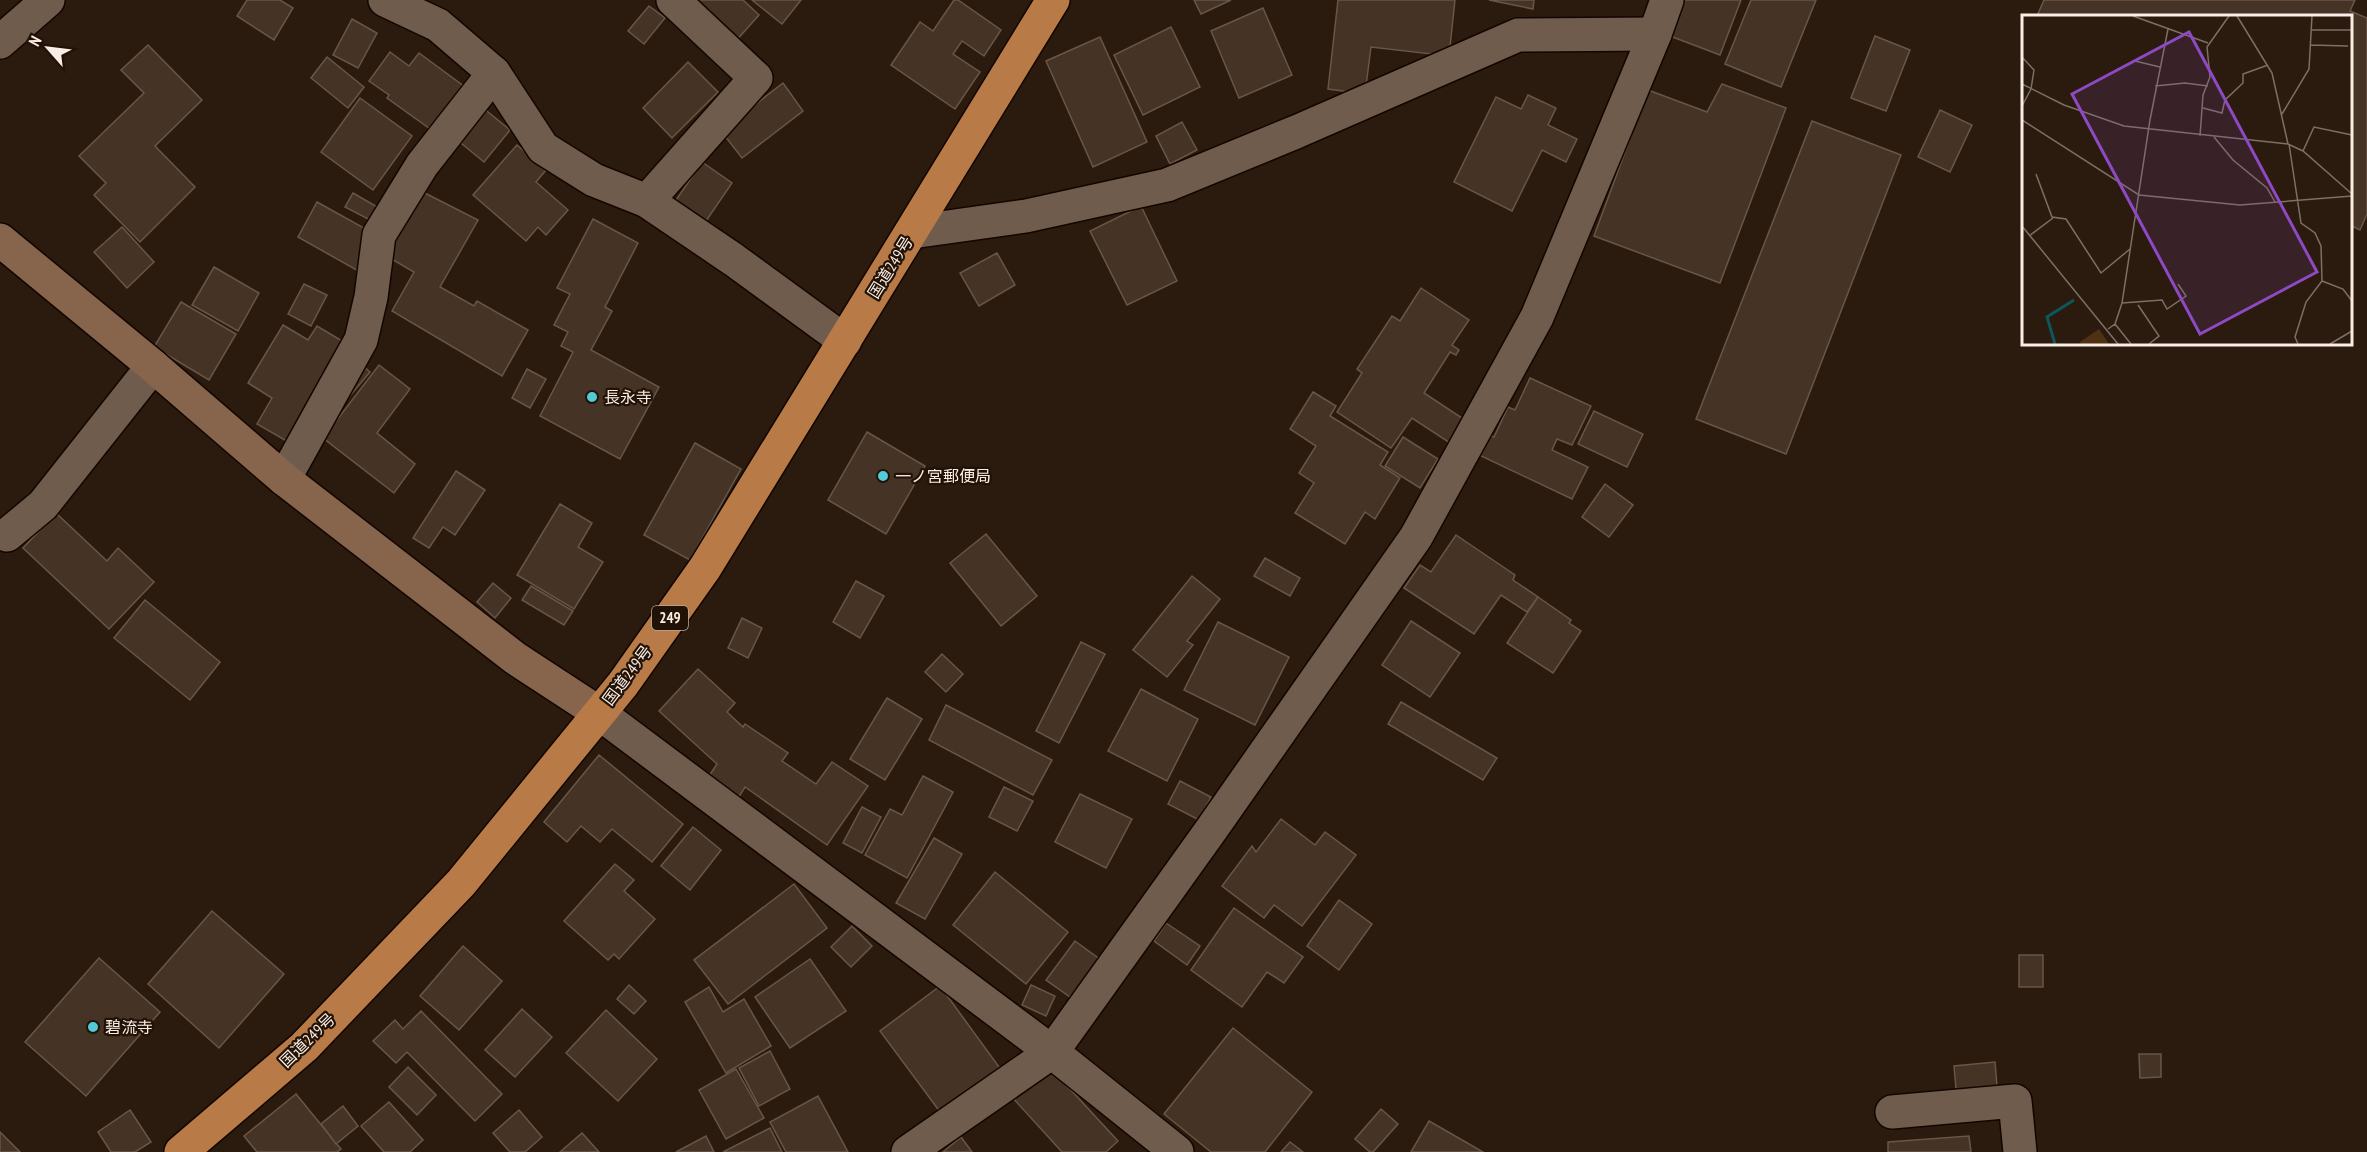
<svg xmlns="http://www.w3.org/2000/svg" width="2367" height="1152" font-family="'PT Sans Narrow','Noto Sans JP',sans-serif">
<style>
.building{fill:#453326;stroke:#695647;stroke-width:1.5}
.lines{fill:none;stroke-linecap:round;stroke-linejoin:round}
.street-casing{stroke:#130600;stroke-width:36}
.secondary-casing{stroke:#130600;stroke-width:36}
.highway-casing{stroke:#130600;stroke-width:36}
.street{stroke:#705c4d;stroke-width:33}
.secondary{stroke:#86654c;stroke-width:33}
.highway{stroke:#b87b48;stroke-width:33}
.poi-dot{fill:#52cbd7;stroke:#221206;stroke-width:2}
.labels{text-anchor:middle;stroke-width:4.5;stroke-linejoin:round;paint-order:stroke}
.shield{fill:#221206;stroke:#b8aba2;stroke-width:1.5}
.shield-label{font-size:15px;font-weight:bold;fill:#f9ede5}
.street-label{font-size:16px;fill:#f9ede5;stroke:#221206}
.poi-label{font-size:16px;fill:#f9ede5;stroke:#221206;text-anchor:start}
.inset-river{fill:none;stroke:#0c565c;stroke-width:3}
.inset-road{fill:none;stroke:#7d6f64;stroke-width:1.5}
.view{fill:#8e49c5;fill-opacity:0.15;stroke:#8e49c5;stroke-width:3}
.inset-edge{fill:none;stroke:#f9ede5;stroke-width:3}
</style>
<rect width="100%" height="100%" fill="#2b1b0e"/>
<g class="building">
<polygon points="247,0 280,0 293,8 274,40 237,16"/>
<polygon points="691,0 743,0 759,15 735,42"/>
<polygon points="752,0 801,0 782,24"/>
<polygon points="954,0 958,0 1001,30 984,56 962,41 953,54 980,72 955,109 891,65 920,22 933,31"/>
<polygon points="1194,0 1231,0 1201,14"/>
<polygon points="1338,0 1455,0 1449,56 1371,47 1365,94 1328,89"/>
<polygon points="1489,0 1534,0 1533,9"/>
<polygon points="1683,0 1741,0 1720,55 1670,36"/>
<polygon points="1751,0 1816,0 1781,87 1725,64"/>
<polygon points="2044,0 2355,0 2350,11 2367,18 2367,214 2360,230 2350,225 2350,16 2037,16"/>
<polygon points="649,6 665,18 644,44 628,31"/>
<polygon points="1263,8 1292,75 1239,98 1211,31"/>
<polygon points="352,19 377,33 358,68 333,55"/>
<polygon points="1171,27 1200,87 1143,115 1114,55"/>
<polygon points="1875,36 1910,50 1886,111 1851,98"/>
<polygon points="1100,37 1147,142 1093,167 1046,61"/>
<polygon points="148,45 202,100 155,146 195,187 140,242 94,195 106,183 79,156 144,93 121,70"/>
<polygon points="390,52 409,66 419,53 465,87 433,131 387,98 389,95 369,81"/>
<polygon points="327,57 364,87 348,108 311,78"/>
<polygon points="688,62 718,92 672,138 643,108"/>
<polygon points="783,83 803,111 742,158 721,131"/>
<polygon points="1722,84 1786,108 1720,283 1594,236 1648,90 1707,112"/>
<polygon points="1528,95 1556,108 1548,125 1577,139 1566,162 1542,150 1512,211 1454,182 1496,97 1521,109"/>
<polygon points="360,98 412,136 373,190 321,152"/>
<polygon points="482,107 510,130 484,162 456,139"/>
<polygon points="1940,110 1972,125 1950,172 1918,157"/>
<polygon points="1812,121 1901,155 1786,454 1696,419"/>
<polygon points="1182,122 1197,150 1170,164 1156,136"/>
<polygon points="517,145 546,170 536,182 568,210 546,235 538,227 526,241 473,195"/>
<polygon points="702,162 732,183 704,224 674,203"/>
<polygon points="417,189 478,220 440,287 474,306 477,301 528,330 502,376 392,311 414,272 383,254"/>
<polygon points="353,193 379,208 372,221 345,207"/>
<polygon points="317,202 373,233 360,272 298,237"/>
<polygon points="1141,206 1177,281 1127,305 1090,231"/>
<polygon points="593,219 638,243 605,307 612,311 591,350 659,387 620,459 540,416 573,352 561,346 568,332 554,325 570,294 557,288"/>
<polygon points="122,227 154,262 127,288 94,252"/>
<polygon points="997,253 1015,285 979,306 960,273"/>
<polygon points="214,267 259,293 238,331 192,305"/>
<polygon points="304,284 327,295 311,326 288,314"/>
<polygon points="1421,288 1469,320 1452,345 1459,350 1456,355 1450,352 1424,393 1465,420 1450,443 1412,418 1391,448 1337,412 1362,373 1357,369 1392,316 1400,321"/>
<polygon points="181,302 236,334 209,380 154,347"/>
<polygon points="283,325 308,340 317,326 349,345 290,443 257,424 272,398 248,383"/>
<polygon points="361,364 370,372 349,397 340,389"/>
<polygon points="379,365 410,389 377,433 415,464 394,493 323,438"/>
<polygon points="527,369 546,379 530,408 512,398"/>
<polygon points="1530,378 1591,406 1572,445 1557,439 1552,450 1588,467 1572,499 1479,455 1489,435 1494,437 1508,407 1515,410"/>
<polygon points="1313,392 1336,406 1330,416 1388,452 1380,465 1400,478 1375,519 1365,512 1345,544 1295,513 1314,483 1299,473 1316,446 1290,429"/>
<polygon points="1594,411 1643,434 1627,467 1578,444"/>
<polygon points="867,432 925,466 886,534 828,500"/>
<polygon points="1403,437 1438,459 1420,488 1385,466"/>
<polygon points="695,443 741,469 690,560 644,535"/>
<polygon points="456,471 485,490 455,535 443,527 429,548 413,538"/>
<polygon points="1605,484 1633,505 1609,537 1582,517"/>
<polygon points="560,504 592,523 578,547 603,562 574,609 517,575"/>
<polygon points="56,513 107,561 118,548 154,582 109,629 23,548"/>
<polygon points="986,534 1037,596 1001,626 950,563"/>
<polygon points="1456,535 1515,575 1513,580 1538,597 1527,612 1501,595 1474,634 1404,588 1420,565 1431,572"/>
<polygon points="1265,558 1300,578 1290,596 1254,576"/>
<polygon points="1192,576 1220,599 1187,641 1193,645 1167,677 1133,650"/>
<polygon points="856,581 884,596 860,638 833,622"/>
<polygon points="493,583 511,598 495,618 477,602"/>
<polygon points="531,586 573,611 564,625 522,600"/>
<polygon points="1538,597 1571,620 1569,623 1581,631 1553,673 1507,643"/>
<polygon points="145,600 220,662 190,700 114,638"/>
<polygon points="742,618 762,628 748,658 728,648"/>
<polygon points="1411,621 1460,653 1430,697 1382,665"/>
<polygon points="1218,622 1289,657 1255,725 1184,690"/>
<polygon points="1081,642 1105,654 1059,743 1036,731"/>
<polygon points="942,654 963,674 946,692 925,672"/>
<polygon points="698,669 735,703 727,712 743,727 745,724 788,753 782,761 816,784 832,762 868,786 827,845 745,787 737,800 707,779 717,764 659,711"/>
<polygon points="1141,689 1198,719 1167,781 1108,751"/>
<polygon points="887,698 922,719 885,780 850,759"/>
<polygon points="1401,702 1497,758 1483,780 1388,724"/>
<polygon points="946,705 1052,760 1033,795 929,740"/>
<polygon points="599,755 683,824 652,862 612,829 600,842 581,826 567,842 544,822"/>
<polygon points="923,776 953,792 907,878 865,855 890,809 902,815"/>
<polygon points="1180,781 1211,797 1199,820 1168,804"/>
<polygon points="1004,787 1033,801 1017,831 989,817"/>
<polygon points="1080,794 1132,819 1106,868 1055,842"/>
<polygon points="862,807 881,817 862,853 843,843"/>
<polygon points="1281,819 1315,845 1325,832 1356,855 1302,926 1274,905 1264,918 1222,886 1252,846 1256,852"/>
<polygon points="693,827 721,850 690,890 661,866"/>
<polygon points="934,838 962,854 925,919 896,903"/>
<polygon points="615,864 634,880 624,891 655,919 619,959 614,954 608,960 564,921"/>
<polygon points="995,872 1068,932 1026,984 953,925"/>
<polygon points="794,884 827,928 728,1004 694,960"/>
<polygon points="1339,900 1372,924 1339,970 1307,946"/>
<polygon points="1234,908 1303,957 1284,983 1267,972 1242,1007 1191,970"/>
<polygon points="212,911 284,974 219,1048 148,984"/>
<polygon points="1166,923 1200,946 1187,965 1154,941"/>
<polygon points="852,926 872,946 851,967 831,947"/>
<polygon points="1075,941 1105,963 1077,1002 1046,980"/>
<polygon points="463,946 502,981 459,1030 420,996"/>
<rect x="2019" y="955" width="24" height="32"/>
<polygon points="99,958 160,1012 86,1096 25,1042"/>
<polygon points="810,959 846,1011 790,1048 755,997"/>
<polygon points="629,985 646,1001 634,1014 617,999"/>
<polygon points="1031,985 1055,996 1046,1016 1022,1005"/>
<polygon points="940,986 1002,1071 943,1116 880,1031"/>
<polygon points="709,987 723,1012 744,999 771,1046 726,1073 685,1002"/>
<polygon points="522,1009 552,1037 515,1077 485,1050"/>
<polygon points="606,1010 657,1059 618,1101 566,1053"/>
<polygon points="421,1011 502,1094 475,1121 407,1052 396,1063 373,1041 395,1020 403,1029"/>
<polygon points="1233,1028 1312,1092 1265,1152 1211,1152 1164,1114"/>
<polygon points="770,1051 790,1089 759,1106 739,1068"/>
<polygon points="2139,1054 2161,1054 2161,1077 2140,1078"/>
<polygon points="1995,1062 1997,1086 1956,1089 1954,1066"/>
<polygon points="1046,1063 1118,1141 1106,1152 1062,1152 1011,1096"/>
<polygon points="408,1067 436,1095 417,1115 389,1087"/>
<polygon points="736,1069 764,1118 726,1139 699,1090"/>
<polygon points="296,1094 341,1149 337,1152 257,1152 244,1136"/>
<polygon points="818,1096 848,1152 786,1152 770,1122"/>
<polygon points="389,1102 423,1140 410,1152 384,1152 361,1126"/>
<polygon points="343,1106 358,1126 336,1144 321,1124"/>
<polygon points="1381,1109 1398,1124 1373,1152 1370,1152 1355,1139"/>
<polygon points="130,1110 151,1142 135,1152 111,1152 98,1132"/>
<polygon points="519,1110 542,1137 525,1152 510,1152 493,1133"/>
<polygon points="1429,1121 1483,1152 1411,1152"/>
<polygon points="770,1128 782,1152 723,1152"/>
<polygon points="0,1132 20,1152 0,1152"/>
<polygon points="582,1133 599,1152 560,1152"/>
<polygon points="706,1136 714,1152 676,1152"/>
<polygon points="1969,1136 1971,1152 1888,1152 1888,1142"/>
<polygon points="961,1137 972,1152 943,1152"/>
<polygon points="1290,1142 1303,1152 1281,1152"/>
</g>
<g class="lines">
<g class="street-casing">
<g id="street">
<polyline points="385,0 438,25 494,73 543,148 594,180 647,201 734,260 845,341"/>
<polyline points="0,42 48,0"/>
<polyline points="647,201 756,78 673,0"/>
<polyline points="912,232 1026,216 1167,185 1296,132 1518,35 1655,34"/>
<polyline points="284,479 361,340 371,297 379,235 422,165 494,73"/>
<polyline points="7,535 43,505 153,366"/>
<polyline points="599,713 1052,1052 1177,1152"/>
<polyline points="1892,1112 2015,1101 2020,1152"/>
<polyline points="908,1152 1052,1052 1211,830 1416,537 1537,317 1655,34 1667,0"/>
</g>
</g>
<g class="secondary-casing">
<polyline id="secondary" points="0,240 153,366 284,479 515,658 599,713"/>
</g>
<g class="highway-casing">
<polyline id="highway" points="181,1152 304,1047 461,883 623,684 705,568 1053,0"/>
</g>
<use href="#street" class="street"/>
<use href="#secondary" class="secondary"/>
<use href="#highway" class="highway"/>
</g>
<g class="poi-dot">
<circle cx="592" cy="397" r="6"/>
<circle cx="883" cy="476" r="6"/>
<circle cx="93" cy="1027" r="6"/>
</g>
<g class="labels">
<rect class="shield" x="652" y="606" width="36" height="24" rx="4.5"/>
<g class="shield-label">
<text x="670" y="623">249</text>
</g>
<g class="street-label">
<text transform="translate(890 267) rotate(-58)" y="6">国道249号</text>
<text transform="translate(627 675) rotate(-53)" y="6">国道249号</text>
<text transform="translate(307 1040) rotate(-44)" y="6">国道249号</text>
</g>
<g class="poi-label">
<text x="604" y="403">長永寺</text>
<text x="895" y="482">一ノ宮郵便局</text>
<text x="105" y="1033">碧流寺</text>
</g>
</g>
<g transform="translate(2022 15)">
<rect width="330" height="330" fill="#2b1b0e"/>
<path d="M77 314 87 329H59L58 327Z" fill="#513114"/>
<path class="inset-river" d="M33 329 25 302 52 285"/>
<path class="inset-road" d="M111 1 186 28M215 1 250 58 266 129M290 15H330M289 30 326 31M0 42 12 55 9 74M113 46 138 52M0 69 42 90 102 111 266 129 281 136 330 179M133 71 163 68 186 71M0 91 9 74M181 93 200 98 203 85 221 68V59L246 50M260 99 287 54 290 1M0 105 117 180 218 190 330 181M178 121 181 80 188 62 185 32 207 1M192 122 211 145 245 173 253 187M267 129 279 208 293 218 299 231 300 266 284 287 273 322 276 329M281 136 292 112 330 120M14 159 30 202 44 204 79 258 108 234M0 211 96 329M7 221 31 203M300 266 321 274 330 286M100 288 140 285 145 294 164 281 156 269M116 290 137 321 127 329M93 309 109 329M86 314 93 309 100 288 128 105 146 14M308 329 330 316"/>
<path class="view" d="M167 17 295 257 178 319 50 79Z"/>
<rect width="330" height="330" class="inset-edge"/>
</g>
<g transform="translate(48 48) rotate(298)" stroke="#221206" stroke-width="4.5" paint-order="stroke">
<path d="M0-4.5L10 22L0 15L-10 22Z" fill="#f9ede5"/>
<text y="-9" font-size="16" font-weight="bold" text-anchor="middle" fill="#f9ede5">N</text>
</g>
</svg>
